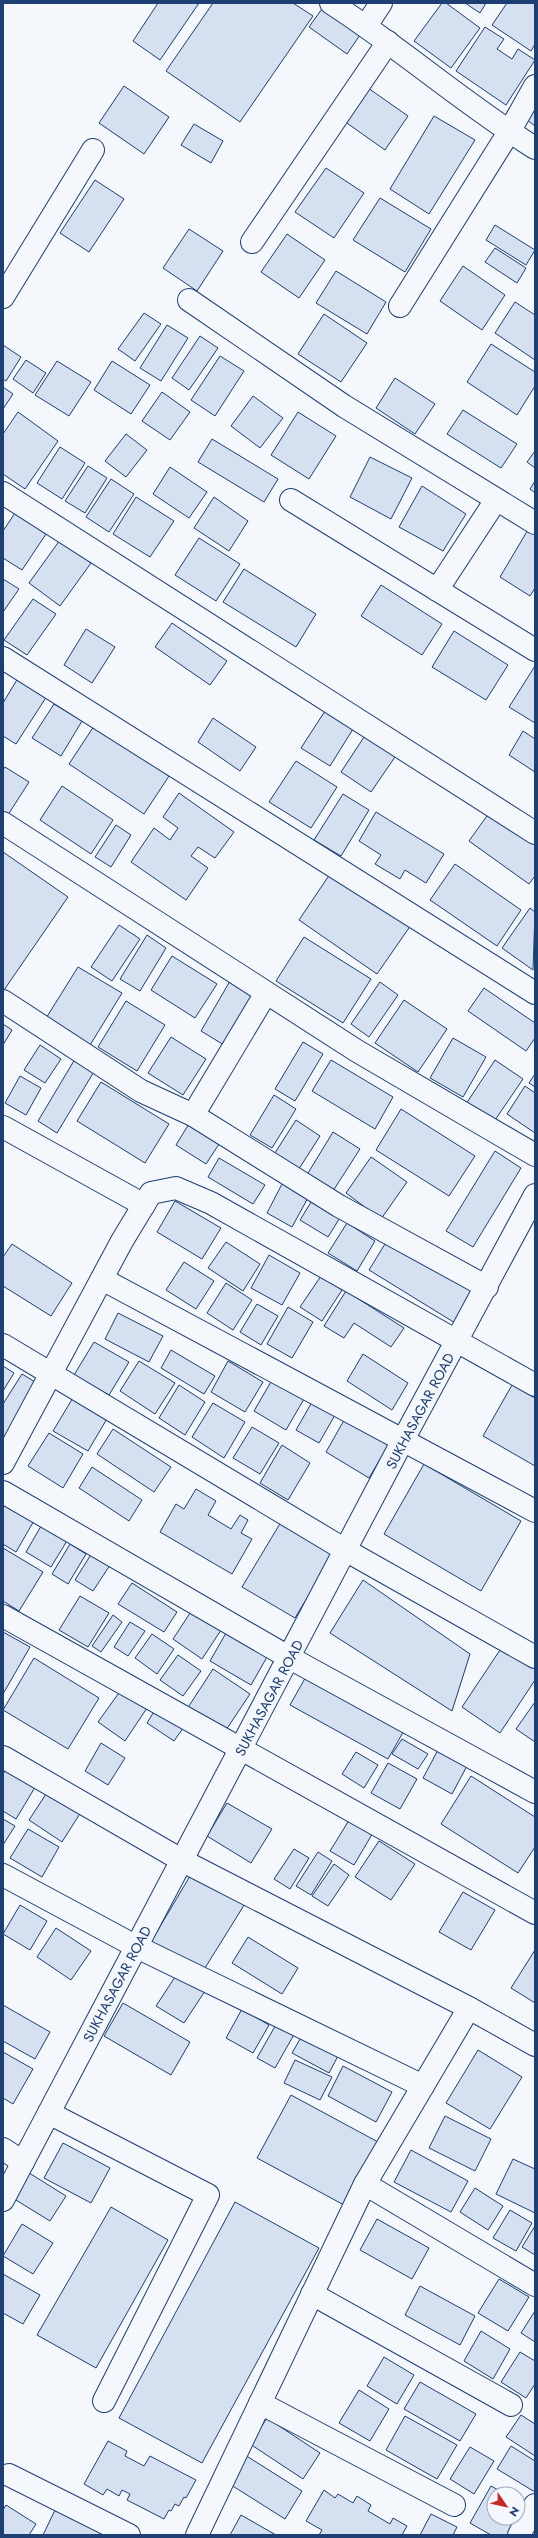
<svg xmlns="http://www.w3.org/2000/svg" width="538" height="2538" font-family="Jost,sans-serif">
<style>
.building{fill:#d5e0f0;stroke:#1d3f73}
.lines{fill:none;stroke-linecap:round;stroke-linejoin:round}
.minor-casing{stroke:#1d3f73;stroke-width:24}
.minor{stroke:#f4f7fb;stroke-width:22}
.labels{text-anchor:middle;stroke-width:3;stroke-linejoin:round;paint-order:stroke}
.street-label{font-size:14px;fill:#1d3f73;stroke:#f4f7fb}
</style>
<rect width="100%" height="100%" fill="#f4f7fb"/>
<g class="building">
<polygon points="158,3 199,3 160,60 133,41"/>
<polygon points="213,3 293,3 313,16 240,122 166,71"/>
<polygon points="442,3 446,3 480,28 451,68 414,41"/>
<polygon points="465,3 486,3 480,13"/>
<polygon points="507,3 535,3 535,44 531,51 492,25"/>
<polygon points="324,6 362,32 347,54 309,27"/>
<polygon points="485,27 504,39 497,49 512,59 518,49 535,60 506,105 456,71"/>
<polygon points="124,86 169,117 144,154 99,123"/>
<polygon points="368,88 408,116 385,150 344,121"/>
<polygon points="535,109 535,126 527,120"/>
<polygon points="434,116 475,140 429,214 390,189"/>
<polygon points="194,124 223,141 211,163 181,145"/>
<polygon points="326,168 364,193 334,238 295,212"/>
<polygon points="95,180 124,199 89,252 60,233"/>
<polygon points="380,198 431,229 405,272 353,240"/>
<polygon points="495,225 535,250 526,265 486,240"/>
<polygon points="189,229 223,251 197,291 163,268"/>
<polygon points="287,234 325,260 299,298 261,272"/>
<polygon points="495,248 526,268 517,283 485,262"/>
<polygon points="463,266 505,295 482,330 440,301"/>
<polygon points="336,271 386,302 367,334 316,303"/>
<polygon points="515,302 535,315 535,360 495,333"/>
<polygon points="144,313 161,324 135,361 118,349"/>
<polygon points="324,314 367,343 341,382 298,354"/>
<polygon points="167,325 188,338 161,381 140,368"/>
<polygon points="200,336 218,348 189,390 172,378"/>
<polygon points="491,344 535,372 535,386 517,415 467,382"/>
<polygon points="3,345 21,357 6,381 3,379"/>
<polygon points="220,356 244,371 215,416 191,400"/>
<polygon points="26,360 46,373 33,393 13,379"/>
<polygon points="57,361 91,382 69,416 35,395"/>
<polygon points="112,361 150,385 131,414 94,390"/>
<polygon points="395,378 435,404 415,434 376,408"/>
<polygon points="3,387 13,394 3,409"/>
<polygon points="162,392 190,412 170,440 142,421"/>
<polygon points="253,396 283,418 260,448 231,426"/>
<polygon points="463,410 517,444 501,468 447,434"/>
<polygon points="18,412 58,441 25,489 3,474 3,434"/>
<polygon points="298,412 336,436 309,479 271,455"/>
<polygon points="126,434 147,450 126,477 105,461"/>
<polygon points="212,439 278,479 264,502 198,462"/>
<polygon points="60,447 85,463 62,499 37,483"/>
<polygon points="535,451 535,468 527,462"/>
<polygon points="370,457 412,478 391,519 350,497"/>
<polygon points="88,466 107,478 85,513 65,501"/>
<polygon points="170,467 207,492 189,518 153,494"/>
<polygon points="111,479 134,494 109,532 86,517"/>
<polygon points="535,481 535,493 530,489"/>
<polygon points="422,486 466,514 443,551 399,527"/>
<polygon points="136,497 174,521 150,557 113,534"/>
<polygon points="214,497 248,521 229,551 194,528"/>
<polygon points="15,513 46,534 22,570 3,558 3,531"/>
<polygon points="529,528 535,532 535,588 530,596 500,577"/>
<polygon points="199,538 240,564 216,601 175,575"/>
<polygon points="60,540 91,563 60,606 29,583"/>
<polygon points="244,569 316,614 296,647 223,602"/>
<polygon points="3,579 19,589 3,612"/>
<polygon points="381,585 442,624 422,655 361,616"/>
<polygon points="33,599 56,614 27,655 4,640"/>
<polygon points="172,623 227,661 210,685 155,647"/>
<polygon points="86,629 115,647 92,683 64,665"/>
<polygon points="454,631 508,665 486,700 432,667"/>
<polygon points="535,666 535,723 509,707"/>
<polygon points="18,678 47,696 16,744 3,736 3,703"/>
<polygon points="54,704 82,721 61,756 32,738"/>
<polygon points="325,711 353,729 330,766 301,748"/>
<polygon points="213,718 256,747 240,771 198,742"/>
<polygon points="94,726 169,776 144,814 69,764"/>
<polygon points="523,731 535,739 535,772 509,755"/>
<polygon points="366,734 397,754 371,792 341,772"/>
<polygon points="296,761 337,787 311,828 269,802"/>
<polygon points="5,767 29,782 6,818 3,817 3,770"/>
<polygon points="62,786 113,820 91,854 40,820"/>
<polygon points="179,793 234,832 215,858 198,847 191,856 208,868 186,900 131,862 154,828 170,840 178,828 163,817"/>
<polygon points="343,794 369,810 341,856 314,840"/>
<polygon points="376,812 444,854 426,883 405,870 400,879 375,864 381,855 359,841"/>
<polygon points="489,813 535,845 535,876 529,884 469,841"/>
<polygon points="116,825 131,835 111,867 95,857"/>
<polygon points="3,852 68,897 4,990 3,990"/>
<polygon points="455,864 521,910 497,946 430,900"/>
<polygon points="332,871 411,925 377,974 299,920"/>
<polygon points="530,908 535,912 533,970 502,948"/>
<polygon points="119,925 140,939 112,981 91,967"/>
<polygon points="147,935 166,948 140,991 120,979"/>
<polygon points="304,937 371,979 343,1023 276,981"/>
<polygon points="172,956 217,984 195,1018 151,990"/>
<polygon points="78,967 122,993 87,1050 43,1023"/>
<polygon points="230,981 253,996 224,1045 201,1031"/>
<polygon points="380,982 398,995 369,1037 351,1024"/>
<polygon points="484,988 535,1023 535,1038 526,1051 468,1011"/>
<polygon points="404,1000 447,1029 418,1072 375,1043"/>
<polygon points="126,1001 165,1025 137,1071 98,1047"/>
<polygon points="3,1024 12,1030 3,1045"/>
<polygon points="171,1037 206,1059 183,1095 148,1073"/>
<polygon points="453,1038 486,1057 463,1097 430,1078"/>
<polygon points="303,1042 323,1054 295,1101 275,1089"/>
<polygon points="40,1045 61,1059 45,1083 24,1070"/>
<polygon points="75,1059 95,1070 57,1133 38,1121"/>
<polygon points="331,1060 393,1097 375,1129 312,1091"/>
<polygon points="495,1060 523,1079 493,1123 466,1104"/>
<polygon points="535,1074 535,1087 529,1083"/>
<polygon points="20,1076 41,1088 26,1115 5,1103"/>
<polygon points="101,1082 169,1124 145,1163 77,1121"/>
<polygon points="525,1086 535,1093 535,1133 507,1114"/>
<polygon points="274,1095 296,1109 272,1148 250,1135"/>
<polygon points="401,1109 475,1156 449,1196 376,1150"/>
<polygon points="296,1120 320,1136 297,1172 273,1156"/>
<polygon points="190,1122 221,1141 206,1164 176,1145"/>
<polygon points="333,1132 360,1149 331,1194 305,1178"/>
<polygon points="495,1151 521,1168 473,1247 446,1231"/>
<polygon points="371,1157 407,1182 381,1219 346,1193"/>
<polygon points="219,1158 265,1185 253,1204 208,1177"/>
<polygon points="283,1182 309,1196 292,1227 267,1213"/>
<polygon points="313,1199 341,1216 328,1237 300,1220"/>
<polygon points="175,1201 221,1228 202,1259 157,1232"/>
<polygon points="347,1223 375,1241 357,1271 328,1253"/>
<polygon points="388,1239 479,1295 460,1326 369,1270"/>
<polygon points="226,1242 260,1264 243,1291 208,1268"/>
<polygon points="12,1244 72,1283 51,1316 3,1286 3,1257"/>
<polygon points="269,1255 300,1273 282,1305 251,1288"/>
<polygon points="184,1262 214,1281 196,1309 166,1290"/>
<polygon points="321,1276 342,1290 322,1321 300,1307"/>
<polygon points="226,1283 252,1300 233,1330 207,1313"/>
<polygon points="346,1291 404,1328 391,1347 354,1323 344,1338 324,1326"/>
<polygon points="257,1304 278,1316 261,1345 240,1332"/>
<polygon points="288,1307 313,1322 292,1358 267,1344"/>
<polygon points="118,1313 163,1336 149,1362 105,1339"/>
<polygon points="94,1342 129,1362 109,1395 74,1375"/>
<polygon points="171,1350 215,1376 204,1394 161,1368"/>
<polygon points="363,1354 408,1383 392,1410 347,1381"/>
<polygon points="139,1361 175,1383 155,1414 120,1391"/>
<polygon points="228,1361 263,1382 245,1412 211,1392"/>
<polygon points="3,1366 14,1373 3,1391"/>
<polygon points="22,1374 40,1385 6,1438 3,1436 3,1404"/>
<polygon points="272,1380 304,1399 286,1430 254,1411"/>
<polygon points="179,1385 205,1402 185,1435 159,1418"/>
<polygon points="512,1385 535,1398 535,1466 483,1436"/>
<polygon points="74,1396 108,1417 88,1451 53,1431"/>
<polygon points="312,1402 335,1415 319,1443 296,1430"/>
<polygon points="213,1403 245,1422 224,1458 192,1437"/>
<polygon points="347,1415 391,1441 369,1478 326,1452"/>
<polygon points="252,1427 279,1443 260,1474 233,1458"/>
<polygon points="113,1429 171,1467 154,1492 97,1454"/>
<polygon points="49,1433 83,1454 63,1488 28,1466"/>
<polygon points="282,1445 310,1463 288,1500 260,1483"/>
<polygon points="424,1464 521,1521 481,1591 384,1534"/>
<polygon points="92,1467 142,1500 129,1521 79,1488"/>
<polygon points="196,1489 216,1501 208,1515 231,1529 240,1515 248,1520 241,1533 252,1539 232,1574 160,1532 176,1504 184,1509"/>
<polygon points="7,1502 35,1519 16,1552 3,1544 3,1508"/>
<polygon points="284,1517 337,1548 295,1618 242,1587"/>
<polygon points="44,1521 70,1536 51,1567 26,1552"/>
<polygon points="70,1544 86,1554 68,1584 52,1574"/>
<polygon points="3,1548 43,1572 19,1611 3,1601"/>
<polygon points="95,1548 114,1559 93,1591 75,1580"/>
<polygon points="363,1580 470,1654 452,1711 330,1633"/>
<polygon points="132,1583 177,1612 164,1632 118,1604"/>
<polygon points="80,1596 109,1613 88,1647 59,1630"/>
<polygon points="194,1607 223,1627 202,1659 173,1639"/>
<polygon points="113,1615 122,1622 101,1652 92,1646"/>
<polygon points="130,1622 145,1631 128,1656 114,1647"/>
<polygon points="230,1626 271,1650 251,1685 210,1661"/>
<polygon points="3,1632 30,1647 3,1694"/>
<polygon points="152,1634 174,1649 157,1674 135,1658"/>
<polygon points="504,1644 535,1665 535,1680 500,1733 462,1707"/>
<polygon points="178,1655 201,1671 183,1696 160,1680"/>
<polygon points="34,1658 99,1698 68,1749 3,1710"/>
<polygon points="213,1669 250,1694 224,1733 187,1709"/>
<polygon points="308,1673 406,1727 388,1759 290,1705"/>
<polygon points="121,1690 147,1708 125,1741 98,1722"/>
<polygon points="535,1702 535,1742 516,1729"/>
<polygon points="158,1705 186,1724 174,1741 147,1723"/>
<polygon points="402,1739 428,1754 418,1769 392,1754"/>
<polygon points="101,1743 125,1758 108,1785 85,1771"/>
<polygon points="438,1750 467,1766 452,1794 423,1778"/>
<polygon points="356,1752 378,1765 364,1788 342,1774"/>
<polygon points="388,1763 417,1779 400,1809 371,1793"/>
<polygon points="8,1766 37,1784 16,1819 3,1811 3,1774"/>
<polygon points="471,1776 535,1817 535,1847 518,1873 441,1824"/>
<polygon points="48,1791 81,1812 62,1842 29,1820"/>
<polygon points="227,1803 272,1829 251,1863 207,1836"/>
<polygon points="351,1817 374,1831 354,1865 330,1851"/>
<polygon points="3,1819 15,1826 3,1845"/>
<polygon points="28,1829 59,1847 42,1877 10,1858"/>
<polygon points="379,1841 415,1864 391,1900 355,1877"/>
<polygon points="294,1849 309,1858 290,1889 274,1879"/>
<polygon points="318,1852 332,1861 311,1895 296,1886"/>
<polygon points="334,1864 349,1875 328,1906 312,1896"/>
<polygon points="193,1871 246,1902 205,1968 149,1945"/>
<polygon points="463,1892 495,1910 471,1950 439,1932"/>
<polygon points="20,1905 47,1921 30,1950 3,1934"/>
<polygon points="56,1928 91,1951 71,1980 37,1957"/>
<polygon points="248,1937 298,1968 282,1994 232,1963"/>
<polygon points="535,1950 535,2003 511,1988"/>
<polygon points="177,1974 205,1991 184,2023 156,2006"/>
<polygon points="123,2003 190,2042 171,2075 104,2036"/>
<polygon points="3,2005 50,2032 35,2059 3,2041"/>
<polygon points="242,2009 269,2025 253,2053 226,2038"/>
<polygon points="278,2021 296,2031 275,2068 257,2058"/>
<polygon points="303,2034 339,2054 329,2073 292,2053"/>
<polygon points="478,2050 522,2077 490,2129 446,2103"/>
<polygon points="3,2052 33,2069 13,2104 3,2098"/>
<polygon points="295,2060 332,2077 320,2100 284,2083"/>
<polygon points="343,2066 392,2092 376,2122 328,2096"/>
<polygon points="291,2095 378,2142 344,2205 257,2158"/>
<polygon points="445,2116 491,2139 475,2171 429,2148"/>
<polygon points="63,2143 110,2168 91,2203 44,2178"/>
<polygon points="411,2150 468,2181 451,2212 394,2182"/>
<polygon points="513,2159 535,2169 535,2213 496,2194"/>
<polygon points="26,2171 66,2196 50,2221 11,2197"/>
<polygon points="475,2188 503,2206 488,2230 460,2212"/>
<polygon points="235,2202 319,2248 202,2463 119,2418"/>
<polygon points="111,2207 168,2240 96,2368 37,2335"/>
<polygon points="510,2210 532,2223 516,2251 493,2238"/>
<polygon points="377,2219 429,2248 412,2279 360,2250"/>
<polygon points="22,2224 53,2243 33,2274 3,2256"/>
<polygon points="535,2226 535,2255 522,2247"/>
<polygon points="3,2274 40,2295 23,2324 3,2313"/>
<polygon points="499,2279 529,2297 508,2331 478,2313"/>
<polygon points="420,2286 475,2316 460,2345 405,2315"/>
<polygon points="535,2311 535,2342 521,2333"/>
<polygon points="481,2331 510,2349 493,2379 464,2361"/>
<polygon points="520,2352 535,2361 535,2384 526,2398 501,2382"/>
<polygon points="384,2357 414,2375 397,2404 367,2386"/>
<polygon points="420,2382 476,2414 460,2441 404,2409"/>
<polygon points="359,2390 389,2409 370,2441 339,2423"/>
<polygon points="521,2415 535,2424 535,2456 506,2437"/>
<polygon points="405,2416 457,2445 437,2479 386,2450"/>
<polygon points="267,2418 320,2453 303,2479 250,2444"/>
<polygon points="108,2441 127,2451 125,2456 144,2466 150,2456 196,2480 186,2498 184,2497 179,2506 175,2504 171,2511 169,2510 164,2519 127,2500 130,2494 122,2490 119,2496 107,2489 103,2495 84,2484"/>
<polygon points="511,2446 535,2461 535,2492 497,2469"/>
<polygon points="470,2447 494,2461 474,2494 450,2479"/>
<polygon points="245,2455 302,2491 285,2519 228,2483"/>
<polygon points="491,2486 506,2494 494,2494 494,2518 518,2518 518,2501 529,2507 513,2535 491,2535 470,2523"/>
<polygon points="324,2490 335,2498 338,2494 353,2503 357,2496 371,2505 368,2511 390,2524 393,2518 407,2526 402,2535 319,2535 322,2530 306,2521"/>
<polygon points="6,2505 36,2524 29,2535 3,2535 3,2510"/>
<polygon points="56,2508 112,2535 43,2535"/>
<polygon points="431,2514 457,2527 453,2535 420,2535"/>
<polygon points="241,2515 276,2535 230,2535"/>
</g>
<g class="lines">
<g class="minor-casing">
<g id="minor">
<path d="M331 3C401 48 464 104 535 148"/>
<polyline points="366,26 381,3"/>
<polyline points="252,242 388,42"/>
<polyline points="3,297 93,150"/>
<polyline points="189,300 344,406 535,523"/>
<polyline points="400,306 509,132 535,86"/>
<polyline points="3,493 535,833"/>
<polyline points="291,500 535,650"/>
<polyline points="437,590 496,500"/>
<polyline points="3,658 535,993"/>
<polyline points="3,823 357,1051 535,1155"/>
<polyline points="3,1001 141,1091 193,1115 266,993"/>
<polyline points="193,1115 339,1206 487,1287"/>
<polyline points="3,1127 144,1205"/>
<polyline points="102,1279 535,1511"/>
<polyline points="3,1345 347,1551 535,1657"/>
<polyline points="3,1463 122,1241 151,1193 176,1188 211,1203 535,1385"/>
<polyline points="3,1492 290,1658 535,1792"/>
<polyline points="3,1616 535,1913"/>
<polyline points="3,1757 183,1861 469,2008 535,2045"/>
<polyline points="3,1875 137,1947 423,2086"/>
<polyline points="49,2113 208,2195 104,2401"/>
<polyline points="3,2149 23,2162"/>
<polyline points="365,2184 535,2285"/>
<polyline points="3,2200 403,1440 535,1195"/>
<polyline points="312,2294 511,2405"/>
<polyline points="260,2403 454,2505"/>
<polyline points="9,2475 129,2535"/>
<polyline points="197,2535 365,2184 469,2008"/>
<polyline points="519,2535 535,2505"/>
</g>
</g>
<use href="#minor" class="minor"/>
</g>
<g class="labels">
<g class="street-label">
<text transform="translate(420 1411) rotate(-62)" y="5">SUKHASAGAR ROAD</text>
<text transform="translate(269 1698) rotate(-62)" y="5">SUKHASAGAR ROAD</text>
<text transform="translate(117 1984) rotate(-62)" y="5">SUKHASAGAR ROAD</text>
</g>
</g>
<rect width="538" height="2538" fill="none" stroke="#1d3f73" stroke-width="8"/>
<g transform="translate(506 2506) rotate(124)"><circle r="19" fill="#f4f7fb" stroke="#9eadc5"/>
<path d="M0-3L7 15L0 10L-7 15Z" fill="#c62828"/>
<text y="-6" font-size="11" font-weight="bold" text-anchor="middle" fill="#1d3f73">N</text>
</g>
</svg>
